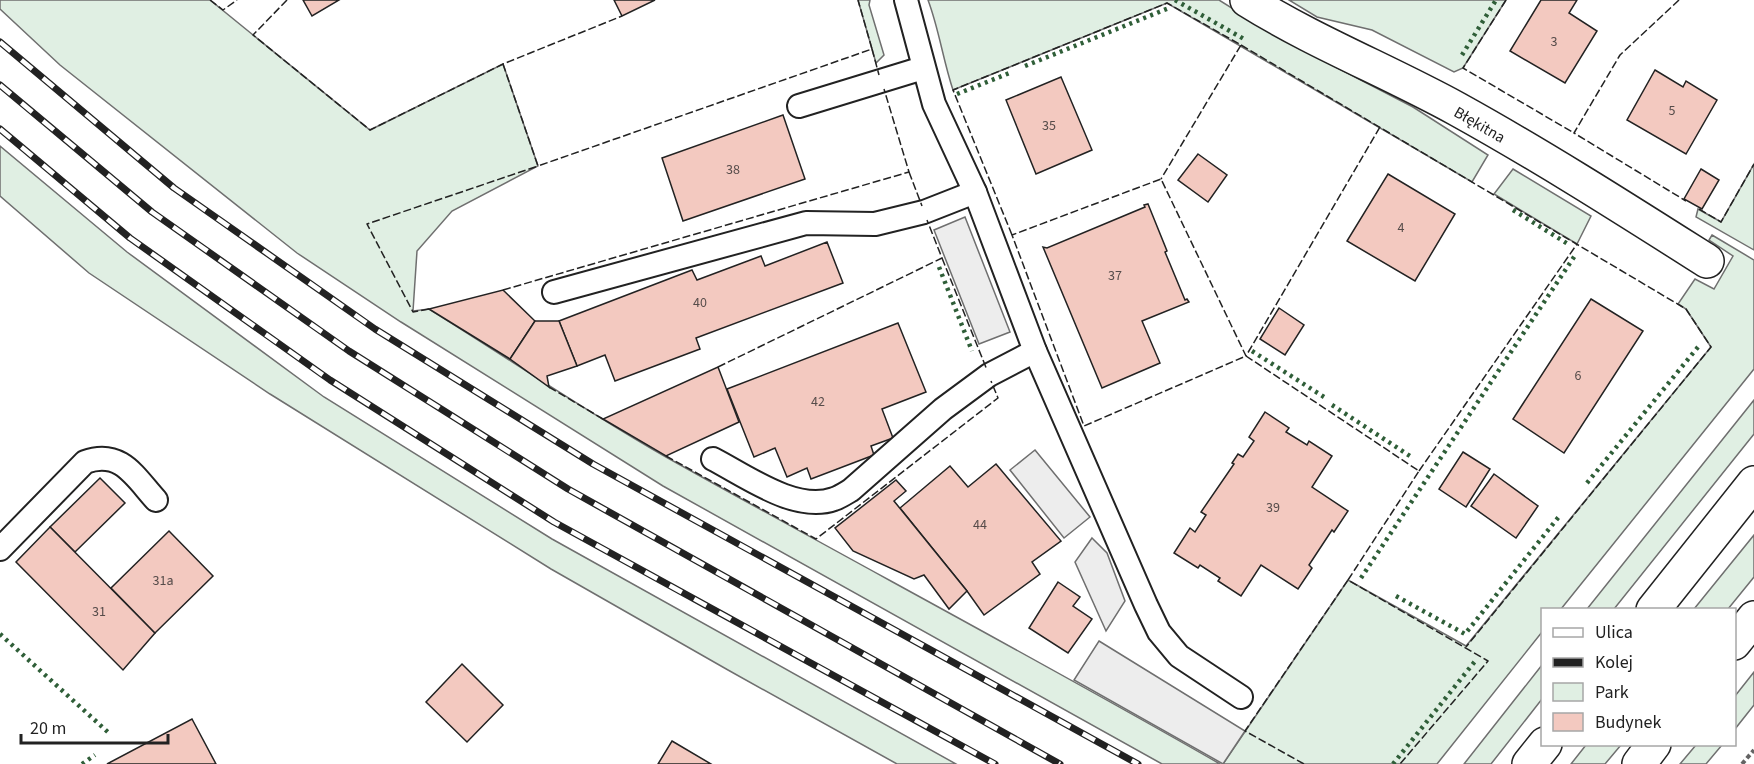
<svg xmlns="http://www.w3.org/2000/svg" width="1754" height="764" font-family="'Source Sans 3',sans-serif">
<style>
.green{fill:#e0efe3;stroke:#6f6f6f;stroke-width:1.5}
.parking{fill:#ededed;stroke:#6f6f6f;stroke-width:1.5}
.building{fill:#f3c9c0;stroke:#222;stroke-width:1.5}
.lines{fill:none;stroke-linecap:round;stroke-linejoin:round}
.lane-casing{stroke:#222;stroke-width:26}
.street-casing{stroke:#222;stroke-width:36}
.secondary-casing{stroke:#222;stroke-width:36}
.path{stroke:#646464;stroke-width:4;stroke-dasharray:4.5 3;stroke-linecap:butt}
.lane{stroke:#fff;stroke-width:22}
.street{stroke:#fff;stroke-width:33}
.secondary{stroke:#fff;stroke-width:33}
.rail-casing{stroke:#222;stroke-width:7}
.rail{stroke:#fff;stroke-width:4.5;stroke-dasharray:14;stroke-linecap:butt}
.hedge{stroke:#2f5e38;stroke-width:4.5;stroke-dasharray:3 4.5;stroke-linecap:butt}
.fence{stroke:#222;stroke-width:1.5;stroke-dasharray:8 3;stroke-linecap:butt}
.labels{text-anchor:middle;stroke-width:4.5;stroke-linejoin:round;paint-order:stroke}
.number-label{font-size:14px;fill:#564c4a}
.street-label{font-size:16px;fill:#222;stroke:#fff}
</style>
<rect width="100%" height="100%" fill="#fff"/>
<g class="green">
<path d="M0 0H210L370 130 503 64 538 166 452 211 417 251 413 311 429 309C508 358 585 411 666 457 850 560 1037 659 1220 764H1162L663 486 401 322 297 253 60 65 0 9Z"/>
<polygon points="858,0 870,0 869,5 884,55 876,63"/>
<path d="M928 0H1219L1278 37 1413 107 1488 155 1472 182 1167 3 953 90C943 60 939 29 928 0Z"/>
<polygon points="1289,0 1506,0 1463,68 1454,72 1372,30 1317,17"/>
<polygon points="0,146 127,252 324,397 552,539 956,764 897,764 728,670 551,569 270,394 89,273 0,196"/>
<polygon points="1754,164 1754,250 1696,217 1698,209 1721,222"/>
<polygon points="1513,169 1591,216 1577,244 1494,194"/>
<polygon points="1712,235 1754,260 1754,369 1561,609 1542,610 1542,632 1437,764 1223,764 1348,580 1466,646 1711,347 1686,309 1678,304 1695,279 1714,289 1733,256 1709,240"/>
<polygon points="1754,400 1754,434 1614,609 1587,609"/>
<polygon points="1754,535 1754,577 1728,609 1694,609"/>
<polygon points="1542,665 1542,699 1491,764 1464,764"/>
<polygon points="1754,672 1754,705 1735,729 1735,696"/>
<polygon points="1586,745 1586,744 1621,745 1605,764 1571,764"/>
<polygon points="1696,745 1696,744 1722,745 1706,764 1680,764"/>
</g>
<g class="parking">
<polygon points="965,217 1010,332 979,344 934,230"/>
<polygon points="1035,450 1090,517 1064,538 1010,470"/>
<polygon points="1092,538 1107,553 1125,601 1106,631 1075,562"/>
<polygon points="1099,641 1245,731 1223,764 1074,680"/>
</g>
<g class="building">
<polygon points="303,0 339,0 312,16"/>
<polygon points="614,0 655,0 622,16"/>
<polygon points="1541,0 1577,0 1569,13 1597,31 1565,83 1510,51"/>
<polygon points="1655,70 1683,87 1686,81 1717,100 1686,154 1627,120"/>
<polygon points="1061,77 1092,150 1036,174 1006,100"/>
<polygon points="783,115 805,179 683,221 662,158"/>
<polygon points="1198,154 1227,175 1208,202 1178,180"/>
<polygon points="1701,169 1719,180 1702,209 1684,199"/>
<polygon points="1388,174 1455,214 1415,281 1347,241"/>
<polygon points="1148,204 1167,251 1165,252 1185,300 1187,299 1189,302 1142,321 1160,363 1102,388 1043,247 1047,248 1145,207 1144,205"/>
<polygon points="827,242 843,283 696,338 700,349 615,381 605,355 577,366 559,321 692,270 697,280 761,256 765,266"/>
<polygon points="503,290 535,321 510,359 429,309"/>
<polygon points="1591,299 1643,331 1564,453 1513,419"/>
<polygon points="1279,308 1304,325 1285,355 1260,339"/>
<polygon points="535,321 559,321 577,366 547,376 549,387 510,359"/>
<polygon points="898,323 926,392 882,409 893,438 871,446 874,455 811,479 807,468 787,477 775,448 754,457 727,389"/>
<polygon points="718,367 739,422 666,456 603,419"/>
<polygon points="1265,412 1289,428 1286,432 1307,445 1309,441 1332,456 1312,487 1348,511 1334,532 1332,530 1309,565 1312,568 1298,589 1261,565 1241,596 1218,581 1220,578 1200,565 1198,568 1174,553 1190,528 1195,532 1206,515 1201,512 1234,464 1232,463 1238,454 1243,457 1254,441 1249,437"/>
<polygon points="1463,452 1490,469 1466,507 1439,489"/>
<polygon points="996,464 1061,541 1032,562 1040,574 984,615 967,591 900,508 950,466 968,487"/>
<polygon points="1494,474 1538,506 1516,538 1471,506"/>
<polygon points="100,478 125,503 75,552 50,527"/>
<polygon points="896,480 906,491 894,501 967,591 949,609 924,575 914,579 853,551 835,528"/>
<polygon points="50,527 155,633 123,670 16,562"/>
<polygon points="169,531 213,576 155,633 111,588"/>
<polygon points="1058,582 1080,597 1073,606 1092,619 1068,653 1029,628"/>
<polygon points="462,664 503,705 467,742 426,702"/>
<polygon points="192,719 216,764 107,764"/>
<polygon points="672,741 711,764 658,764"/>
</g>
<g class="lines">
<g class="lane-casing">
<g id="lane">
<polyline points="906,0 934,104 975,192 1035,351 1146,605 1159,632 1179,656 1241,697"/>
<polyline points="799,106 923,68"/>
<polyline points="554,292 806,223 875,224 924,212 975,192"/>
<path d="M713 459C746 476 796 513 834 499 840 497 846 493 851 490L943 409 989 375 1035 351"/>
<path d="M0 549 85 462C121 449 135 477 156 500"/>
</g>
</g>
<g class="street-casing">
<path id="street" d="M1247 0C1314 42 1388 71 1457 109 1542 156 1625 209 1707 261"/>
</g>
<g class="secondary-casing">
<g id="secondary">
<polyline points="1653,610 1754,483"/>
<polyline points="1734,643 1754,618"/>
<polyline points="1529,764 1545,744"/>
<polyline points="1639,764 1654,744"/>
</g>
</g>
<polyline class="path" points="1742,764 1754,750"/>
<use href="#lane" class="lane"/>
<use href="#street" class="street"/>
<use href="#secondary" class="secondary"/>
<g class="rail-casing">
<g id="rail">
<polyline points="0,42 174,188 375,329 593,464 1138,764"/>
<polyline points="0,85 152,212 349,351 568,489 1060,764"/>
<polyline points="0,129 130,238 330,380 554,522 995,764"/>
</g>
</g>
<use href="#rail" class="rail"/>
<g class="hedge">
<polyline points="1175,0 1244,39"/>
<polyline points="1462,55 1496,0"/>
<polyline points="1025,66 1169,8"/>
<polyline points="957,94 1012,72"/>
<polyline points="1513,210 1568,244"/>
<polyline points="939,267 972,351"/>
<polyline points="1252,351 1324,397"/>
<polyline points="1332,405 1413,458"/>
<polyline points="1587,483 1698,347"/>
<polyline points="1361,578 1576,254"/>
<polyline points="1396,596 1465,634 1561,514"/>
<polyline points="0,634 110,734"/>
<polyline points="82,764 95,755"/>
<polyline points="1393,764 1476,660"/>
</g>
<g class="fence">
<polyline points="210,0 223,10 237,0"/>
<polyline points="287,0 253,35 370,130 503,64 622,16"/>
<polyline points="1506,0 1463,68 1574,133"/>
<polyline points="1679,0 1620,55 1574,133 1686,201"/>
<polyline points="1241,45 1686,309 1711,347 1466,647"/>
<polyline points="872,49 879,75"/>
<polyline points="503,64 538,166 872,49 858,0"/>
<polyline points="909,172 922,206"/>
<polyline points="1699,209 1721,222 1754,164"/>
<polyline points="1012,235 953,90 1167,3 1241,45 1161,179"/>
<polyline points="942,258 987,370"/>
<polyline points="503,290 909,172 884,89"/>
<polyline points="429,309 413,312 367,224 538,166"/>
<polyline points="718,367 942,258 927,220"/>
<polyline points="549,387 603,419"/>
<polyline points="666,456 816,539 998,398 991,381"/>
<polyline points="1419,471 1577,244"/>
<polyline points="1348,580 1419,471 1246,356 1084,426 1012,235 1161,179 1246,356 1380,127"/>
<polyline points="1304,764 1245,731 1348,580 1488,661 1400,764"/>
</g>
</g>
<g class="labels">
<g class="number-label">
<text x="1554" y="46">3</text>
<text x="1672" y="115">5</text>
<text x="1049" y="130">35</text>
<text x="733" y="174">38</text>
<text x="1401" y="232">4</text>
<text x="1115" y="280">37</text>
<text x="700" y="307">40</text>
<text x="1578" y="380">6</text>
<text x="818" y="406">42</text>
<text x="1273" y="512">39</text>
<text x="980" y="529">44</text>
<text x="163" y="585">31a</text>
<text x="99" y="616">31</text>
</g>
<g class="street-label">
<text transform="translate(1480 124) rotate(30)" y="6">Błękitna</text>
</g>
</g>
<rect x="1541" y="608" width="195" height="138" fill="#ffffff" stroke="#a7a7a7" stroke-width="1.5"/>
<rect x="1553" y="628" width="30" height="9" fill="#ffffff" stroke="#a7a7a7" stroke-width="1.5"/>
<text x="1595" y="638" font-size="18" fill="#222222">Ulica</text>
<rect x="1553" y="658" width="30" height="9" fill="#222222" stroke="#a7a7a7" stroke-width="1.5"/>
<text x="1595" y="668" font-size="18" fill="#222222">Kolej</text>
<rect x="1553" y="683" width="30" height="18" fill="#e0efe3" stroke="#a7a7a7" stroke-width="1.5"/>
<text x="1595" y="698" font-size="18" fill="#222222">Park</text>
<rect x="1553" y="713" width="30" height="18" fill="#f3c9c0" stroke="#a7a7a7" stroke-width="1.5"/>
<text x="1595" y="728" font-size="18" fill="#222222">Budynek</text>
<path d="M21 734v9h147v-9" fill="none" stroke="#222222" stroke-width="3"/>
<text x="30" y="734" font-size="18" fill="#222222" stroke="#ffffff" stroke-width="4.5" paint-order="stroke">20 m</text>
</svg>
